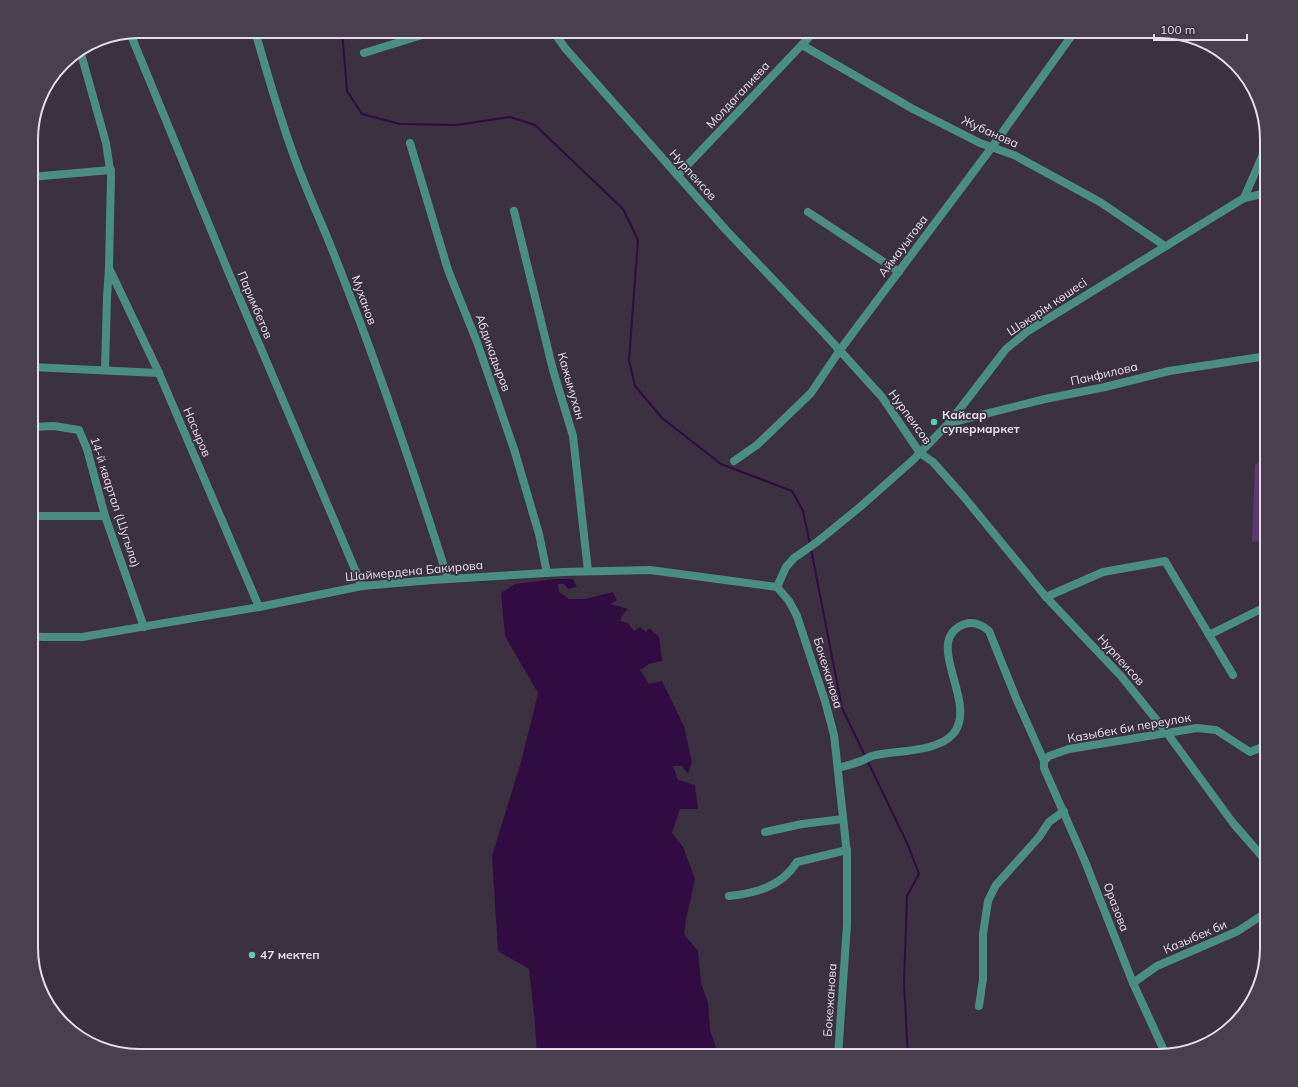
<svg xmlns="http://www.w3.org/2000/svg" width="1298" height="1087" font-family="Mulish,sans-serif">
<style>
.green{fill:#5c386d}
.water{fill:#310c41}
.lines{fill:none;stroke-linecap:round;stroke-linejoin:round}
.stream{stroke:#310c41;stroke-width:2}
.minor{stroke:#4a8e82;stroke-width:8}
.poi-dot{fill:#5bcebc;stroke:#3b3141;stroke-width:1.5}
.labels{text-anchor:middle;stroke-width:3.5;stroke-linejoin:round;paint-order:stroke}
.street-label{font-size:12px;fill:#e5dee8;stroke:#3b3141}
.poi-label{font-size:12px;font-weight:bold;fill:#e5dee8;stroke:#3b3141;text-anchor:start}
.rim{fill:none;stroke:#e5dee8;stroke-width:2}
</style>
<rect width="100%" height="100%" fill="#3b3141"/>
<polygon class="green" points="1267,456 1267,541 1252,542 1255,465"/>
<polygon class="water" points="555,579 573,579 577,587 568,589 564,584 558,584 559,592 569,599 585,599 613,592 617,600 610,604 628,609 623,614 620,621 628,623 634,631 640,627 646,632 649,628 659,637 662,661 649,664 640,670 649,684 662,681 684,726 692,762 688,774 682,766 673,766 678,780 695,785 698,809 680,809 672,833 683,847 695,879 686,919 684,934 698,951 701,983 708,1003 710,1030 719,1056 537,1056 535,1023 529,969 498,951 492,856 521,762 538,693 505,636 501,593 515,584"/>
<g class="lines">
<g class="stream">
<polyline points="342,31 347,91 362,114 400,124 456,125 510,117 535,125 623,209 638,240 629,360 635,386 662,418 721,464 792,491 803,511 810,544"/>
<polyline points="811,549 842,708 865,756"/>
<polyline points="867,760 908,845 919,874 907,896 904,984 908,1056"/>
</g>
<g class="minor">
<path d="M255 31C268 76 281 123 298 167 310 199 325 230 337 262 378 366 414 472 448 579"/>
<polyline points="553,31 565,48 725,229 823,332 882,397 920,453 933,462 964,497 1046,597 1121,676 1167,733 1233,823 1267,862"/>
<polyline points="130,33 228,271 362,586"/>
<polyline points="802,45 913,109 980,143 1014,155 1100,202 1165,246"/>
<polyline points="80,50 106,143 111,176 109,268 107,297 105,370"/>
<polyline points="364,53 435,31"/>
<polyline points="410,143 448,270 477,342 514,449 539,534 547,573"/>
<polyline points="678,175 815,31"/>
<polyline points="31,177 111,170"/>
<polyline points="1244,198 1267,145"/>
<polyline points="514,211 553,370 573,436 588,571"/>
<polyline points="808,212 899,272"/>
<polyline points="109,268 159,373 259,607"/>
<polyline points="31,367 159,373"/>
<polyline points="949,423 1045,399 1105,387 1169,371 1267,356"/>
<polyline points="31,427 54,426 79,430 87,449 105,516 144,627"/>
<polyline points="734,461 757,445 811,393 840,350 992,147 1075,31"/>
<polyline points="31,516 105,516"/>
<polyline points="777,587 786,567 794,558 817,542 860,507 913,460 949,423 1006,349 1028,331 1244,198 1267,193"/>
<polyline points="777,587 789,601 797,616 825,701 834,735 847,854 847,925 838,1056"/>
<polyline points="1046,597 1103,572 1165,561 1233,675"/>
<polyline points="1209,635 1267,606"/>
<polyline points="31,636 43,637 82,637 259,607 362,586 432,580 563,572 650,570 777,587"/>
<path d="M838 768C845 766 854 764 861 761 865 760 868 757 872 756 893 750 937 753 953 734 980 703 920 640 965 624 974 621 982 625 989 631L1016 698 1044 761"/>
<polyline points="765,832 802,824 843,819"/>
<path d="M729 896C756 893 781 887 797 862L847 850"/>
<polyline points="1133,983 1157,966 1238,931 1267,912"/>
<polyline points="979,1006 983,979 983,934 988,901 996,885 1039,837 1049,822 1064,811"/>
<polyline points="1166,1055 1133,983 1084,859 1044,768 1044,761 1049,756 1069,749 1197,728 1216,730 1250,752 1267,745"/>
</g>
</g>
<g class="poi-dot">
<circle cx="934" cy="422" r="4"/>
<circle cx="252" cy="955" r="4"/>
</g>
<g class="labels">
<g class="street-label">
<text transform="translate(738 95) rotate(-47)" y="4">Молдагалиева</text>
<text transform="translate(990 132) rotate(24)" y="4">Жубанова</text>
<text transform="translate(693 175) rotate(48)" y="4">Нурпеисов</text>
<text transform="translate(903 246) rotate(-53)" y="4">Аймауытова</text>
<text transform="translate(364 300) rotate(70)" y="4">Муханов</text>
<text transform="translate(255 305) rotate(67)" y="4">Паримбетов</text>
<text transform="translate(1047 307) rotate(-34)" y="4">Шәкәрім көшесі</text>
<text transform="translate(493 353) rotate(70)" y="4">Абдикадыров</text>
<text transform="translate(1104 374) rotate(-13)" y="4">Панфилова</text>
<text transform="translate(571 386) rotate(74)" y="4">Кажымухан</text>
<text transform="translate(910 417) rotate(54)" y="4">Нурпеисов</text>
<text transform="translate(197 432) rotate(67)" y="4">Насыров</text>
<text transform="translate(115 502) rotate(72)" y="4">14-й квартал (Шугыла)</text>
<text transform="translate(414 571) rotate(-5)" y="4">Шаймердена Бакирова</text>
<text transform="translate(1121 660) rotate(48)" y="4">Нурпеисов</text>
<text transform="translate(828 673) rotate(73)" y="4">Бокежанова</text>
<text transform="translate(1129 728) rotate(-10)" y="4">Казыбек би переулок</text>
<text transform="translate(1116 907) rotate(69)" y="4">Оразова</text>
<text transform="translate(1195 937) rotate(-23)" y="4">Казыбек би</text>
<text transform="translate(830 1000) rotate(-86)" y="4">Бокежанова</text>
</g>
<g class="poi-label">
<text x="942" y="419">Кайсар<tspan x="942" dy="14">супермаркет</tspan></text>
<text x="260" y="959">47 мектеп</text>
</g>
</g>
<path d="M0 0H1298V1087H0ZM139 38H1159A101 101 0 0 1 1260 139V948A101 101 0 0 1 1159 1049H139A101 101 0 0 1 38 948V139A101 101 0 0 1 139 38Z" fill="#493f4e" fill-rule="evenodd"/>
<path class="rim" d="M139 38H1159A101 101 0 0 1 1260 139V948A101 101 0 0 1 1159 1049H139A101 101 0 0 1 38 948V139A101 101 0 0 1 139 38Z"/>
<path d="M1154 34v6h93v-6" fill="none" stroke="#e5dee8" stroke-width="2"/>
<text x="1160" y="34" font-size="12" fill="#e5dee8" stroke="#3b3141" stroke-width="3" paint-order="stroke">100 m</text>
</svg>
